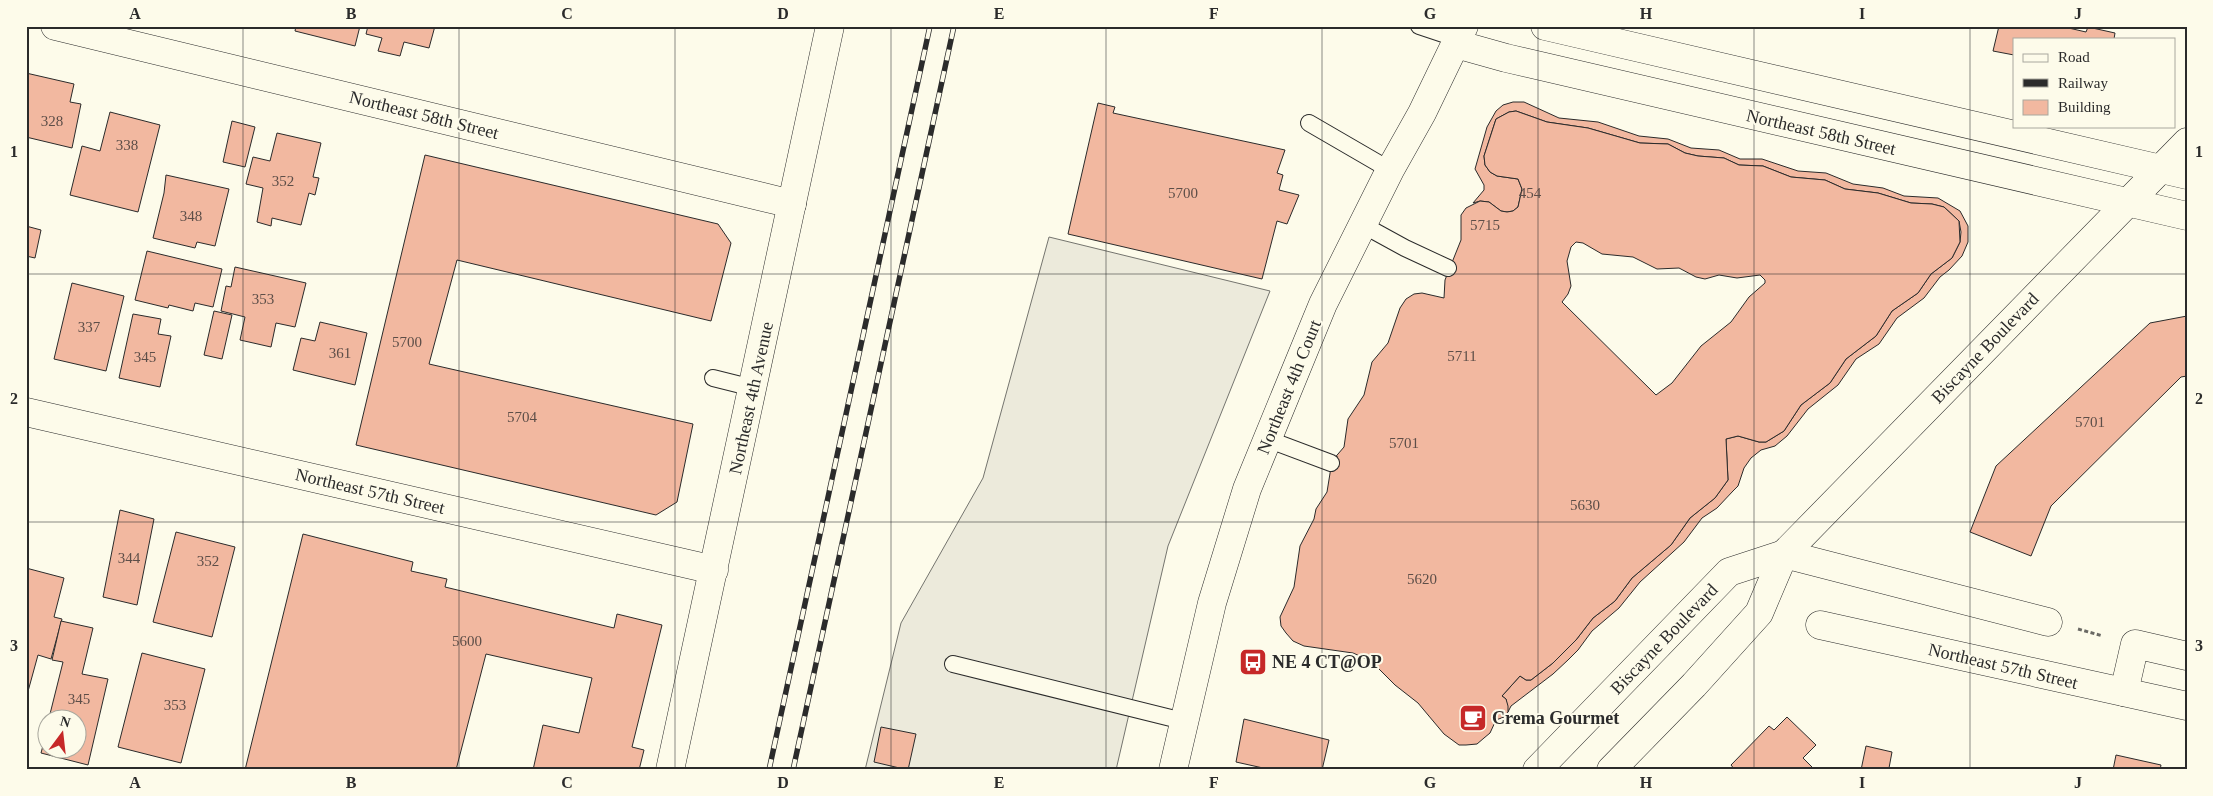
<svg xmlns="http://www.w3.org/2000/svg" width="2213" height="796" font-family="Georgia,serif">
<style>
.parking{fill:#eceadb;stroke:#74746e}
.building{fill:#f2b8a0;stroke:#2b2b2b;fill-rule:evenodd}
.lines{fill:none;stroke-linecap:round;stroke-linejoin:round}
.lane-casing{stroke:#2b2b2b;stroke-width:18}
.street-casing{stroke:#2b2b2b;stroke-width:29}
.secondary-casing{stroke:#2b2b2b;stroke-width:29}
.primary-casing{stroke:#2b2b2b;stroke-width:29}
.path{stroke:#6a6964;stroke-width:3;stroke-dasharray:4 2.5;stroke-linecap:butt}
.lane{stroke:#fdfbea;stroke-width:16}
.street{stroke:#fdfbea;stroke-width:28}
.secondary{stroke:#fdfbea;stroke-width:28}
.primary{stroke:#fdfbea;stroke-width:28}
.rail-casing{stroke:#2b2b2b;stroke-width:5.5}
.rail{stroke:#fdfbea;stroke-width:4;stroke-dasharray:11;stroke-linecap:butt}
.grid{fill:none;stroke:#2b2b2b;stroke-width:1;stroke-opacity:0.55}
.labels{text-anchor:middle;stroke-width:4;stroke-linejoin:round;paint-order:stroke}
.number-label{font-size:15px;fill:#5d4e48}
.street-label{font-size:18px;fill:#2b2b2b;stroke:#fdfbea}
.poi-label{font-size:18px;font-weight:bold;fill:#2b2b2b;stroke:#fdfbea;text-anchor:start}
.neatline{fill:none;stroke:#2b2b2b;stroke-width:2}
.grid-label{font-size:16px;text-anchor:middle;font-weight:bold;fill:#2b2b2b}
</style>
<rect width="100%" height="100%" fill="#fdfbea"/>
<polygon class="parking" points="1049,237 1270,291 1168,546 1116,770 865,770 901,623 983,478"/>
<g class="building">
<polygon points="296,26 360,26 355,46 295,31"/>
<polygon points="368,26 435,26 429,48 404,42 400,56 378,51 382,38 366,34"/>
<polygon points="1999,26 2060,26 2086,32 2088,27 2115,33 2114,39 2014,39 2014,55 1993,51"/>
<polygon points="26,73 74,84 70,102 81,104 72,148 26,137"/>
<polygon points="1513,102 1524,102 1559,118 1598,122 1639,136 1668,139 1691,148 1719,150 1740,159 1762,159 1798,171 1826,173 1853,184 1883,188 1904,196 1938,198 1960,211 1968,226 1968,242 1962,256 1949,270 1940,277 1924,298 1897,318 1879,344 1856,359 1838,385 1808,409 1787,436 1775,446 1761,450 1751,458 1744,468 1738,486 1733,491 1717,508 1702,518 1684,542 1640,582 1619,608 1592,631 1578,650 1568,660 1553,674 1511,706 1508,712 1506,699 1502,696 1520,676 1526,680 1531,680 1553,663 1576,640 1593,618 1615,601 1632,578 1671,545 1690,518 1715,498 1728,480 1726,439 1738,436 1759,442 1766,442 1784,431 1801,405 1830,383 1846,359 1876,336 1892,311 1918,293 1931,274 1952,258 1960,242 1961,232 1959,221 1944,207 1932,204 1911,203 1878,193 1845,189 1825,180 1791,177 1763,166 1739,165 1724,158 1698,156 1685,153 1668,144 1640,143 1588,128 1547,122 1516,111 1509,112 1496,119 1484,156 1485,165 1490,172 1497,176 1518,179 1522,189 1518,207 1513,211 1507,212 1501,211 1489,202 1480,201 1473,203 1484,190 1484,185 1475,169 1487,127 1496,111 1503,105"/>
<polygon points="1098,103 1115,107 1113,113 1285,150 1277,173 1283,175 1279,190 1299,195 1287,224 1277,221 1262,279 1068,234"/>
<path d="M1516 111 1547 122 1588 128 1640 143 1668 144 1685 153 1698 156 1724 158 1739 165 1763 166 1791 177 1825 180 1845 189 1878 193 1911 203 1932 204 1944 207 1959 221 1960 242 1952 258 1931 274 1918 293 1892 311 1876 336 1846 359 1830 383 1801 405 1784 431 1766 442H1759L1738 436 1726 439 1728 480 1715 498 1690 518 1671 545 1632 578 1615 601 1593 618 1576 640 1553 663 1531 680H1526L1520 676 1502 696 1506 699 1508 706V712L1504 717 1496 720 1490 733 1484 738 1477 744 1466 745H1459L1444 734 1418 703 1395 685 1371 661 1353 653 1304 646 1293 641 1286 633 1281 626 1280 617 1294 587 1300 546 1314 519 1316 509 1327 492 1332 461 1344 447 1348 419 1364 395 1372 362 1388 343 1400 308 1406 299 1414 294 1422 293 1444 298 1445 280 1461 240V215L1466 208 1480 201 1489 202 1501 211 1507 212 1513 211 1518 207 1522 189 1518 179 1497 176 1490 172 1485 165 1484 156 1496 119 1509 112ZM1576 242 1583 243 1602 254 1633 257 1657 269 1679 268 1696 277 1705 279 1719 275 1737 278 1760 275 1765 280V283L1749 297 1731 322 1701 346 1672 383 1656 395 1562 302 1568 294 1571 286 1567 261 1571 247Z"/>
<polygon points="110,112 160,125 138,212 70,195 82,146 100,151"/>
<polygon points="232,121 255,127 245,167 223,162"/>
<polygon points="277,133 321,143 313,177 319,178 315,195 309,193 301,225 272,218 271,226 257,222 263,188 246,184 253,157 270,161"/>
<polygon points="425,155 718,224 731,243 711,321 457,260 429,364 693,424 677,502 656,515 356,445"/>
<polygon points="166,175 229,189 215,246 197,242 195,248 153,238 164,193"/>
<polygon points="26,226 41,230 35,258 26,256"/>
<polygon points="147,251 222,269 213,307 195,303 193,311 169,305 168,308 135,300"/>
<polygon points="235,267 306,283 295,327 276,323 271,347 240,340 245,317 221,311 226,286 231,287"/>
<polygon points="72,283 124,296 106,371 54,359"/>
<polygon points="214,311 232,315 222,359 204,355"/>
<polygon points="133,314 161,319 158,334 171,336 160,387 119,378"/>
<polygon points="2187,316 2187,376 2181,377 2051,506 2031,556 1970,532 1996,466 2150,323"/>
<polygon points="320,322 367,333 355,385 293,370 301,338 315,341"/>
<polygon points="120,510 154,519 137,605 103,597"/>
<polygon points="176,532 235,547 212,637 153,622"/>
<polygon points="303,534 413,562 411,571 447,579 445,587 614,628 617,614 662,625 632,747 644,750 639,770 533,770 543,725 579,733 592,678 486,654 456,770 245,770"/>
<polygon points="26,568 64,578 54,617 62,619 51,659 38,655 27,695"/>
<polygon points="61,621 93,628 82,674 108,679 88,765 41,753 48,727 48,748 78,748 78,718 49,718 63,662 52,660"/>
<polygon points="142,653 205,669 181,763 118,747"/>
<polygon points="1787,717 1816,745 1803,758 1815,770 1735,770 1731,765 1769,726 1774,730"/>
<polygon points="1244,719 1329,740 1322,770 1258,770 1263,768 1236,762"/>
<polygon points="881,727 916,734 908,770 874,762"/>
<polygon points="1866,746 1892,752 1889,768 1899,770 1861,770"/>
<polygon points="2116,755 2161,765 2160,770 2113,770"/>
</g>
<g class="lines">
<g class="lane-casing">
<g id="lane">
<polyline points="1419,26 1458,39"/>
<polyline points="1309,123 1390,170"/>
<polyline points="1363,225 1405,248 1448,268"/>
<polyline points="713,378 753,388"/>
<polyline points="1267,439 1331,463"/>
<polyline points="953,664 1183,721"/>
</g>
</g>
<g class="street-casing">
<g id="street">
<polyline points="55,26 792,204"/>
<polyline points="1545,26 2187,175"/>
<polyline points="1456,44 1506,58 2187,216"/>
<polyline points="26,412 714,570"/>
<polyline points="1784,554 2048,622"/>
<polyline points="1820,625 2187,706"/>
<polyline points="2124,692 2135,644 2187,656"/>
<polyline points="670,770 830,26"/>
</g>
</g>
<g class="secondary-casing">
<polyline id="secondary" points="1173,770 1212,603 1247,489 1323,304 1390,170 1422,113 1464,26"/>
</g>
<g class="primary-casing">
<g id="primary">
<polyline points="1537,770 1729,572 1784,554"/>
<polyline points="1611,770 1694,685 1759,613 1784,554 2187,142"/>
</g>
</g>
<polyline class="path" points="2078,629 2103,636"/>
<use href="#lane" class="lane"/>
<use href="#street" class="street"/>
<use href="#secondary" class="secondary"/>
<use href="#primary" class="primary"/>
<g class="rail-casing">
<g id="rail">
<polyline points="769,770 930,26"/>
<polyline points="793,770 954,26"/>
</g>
</g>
<use href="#rail" class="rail"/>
</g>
<path class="grid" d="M243 26V770M459 26V770M675 26V770M891 26V770M1106 26V770M1322 26V770M1538 26V770M1754 26V770M1970 26V770M26 274H2187M26 522H2187"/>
<defs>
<g id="bus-square" transform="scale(1.4375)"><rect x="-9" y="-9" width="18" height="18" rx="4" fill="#c62828" stroke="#fdfbea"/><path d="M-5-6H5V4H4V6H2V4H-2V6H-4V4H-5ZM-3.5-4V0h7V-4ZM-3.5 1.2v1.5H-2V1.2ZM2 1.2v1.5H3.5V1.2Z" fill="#fff"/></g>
<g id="cafe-square" transform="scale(1.4375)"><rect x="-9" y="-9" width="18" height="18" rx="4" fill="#c62828" stroke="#fdfbea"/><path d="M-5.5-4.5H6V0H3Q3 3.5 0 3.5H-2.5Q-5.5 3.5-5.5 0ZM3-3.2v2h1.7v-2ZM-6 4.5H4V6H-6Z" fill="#fff"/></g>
</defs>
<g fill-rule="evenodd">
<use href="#bus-square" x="1253" y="662"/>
<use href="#cafe-square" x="1473" y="718"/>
</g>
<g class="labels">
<g class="number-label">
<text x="52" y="126">328</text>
<text x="127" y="150">338</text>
<text x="283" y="186">352</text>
<text x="1183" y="198">5700</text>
<text x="1530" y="198">454</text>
<text x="191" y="221">348</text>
<text x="1485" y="230">5715</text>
<text x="263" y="304">353</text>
<text x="89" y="332">337</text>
<text x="407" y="347">5700</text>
<text x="340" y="358">361</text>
<text x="1462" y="361">5711</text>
<text x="145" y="362">345</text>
<text x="522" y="422">5704</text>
<text x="2090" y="427">5701</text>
<text x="1404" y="448">5701</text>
<text x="1585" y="510">5630</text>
<text x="129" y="563">344</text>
<text x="208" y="566">352</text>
<text x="1422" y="584">5620</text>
<text x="467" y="646">5600</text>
<text x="79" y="704">345</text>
<text x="175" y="710">353</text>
</g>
<g class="street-label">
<text transform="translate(424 115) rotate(14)" y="6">Northeast 58th Street</text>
<text transform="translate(1821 132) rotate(13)" y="6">Northeast 58th Street</text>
<text transform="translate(1985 348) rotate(-46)" y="6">Biscayne Boulevard</text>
<text transform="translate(1289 387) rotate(-68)" y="6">Northeast 4th Court</text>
<text transform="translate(751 398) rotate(-78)" y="6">Northeast 4th Avenue</text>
<text transform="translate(370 491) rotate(13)" y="6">Northeast 57th Street</text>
<text transform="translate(1664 639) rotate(-46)" y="6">Biscayne Boulevard</text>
<text transform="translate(2003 666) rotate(13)" y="6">Northeast 57th Street</text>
</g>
<g class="poi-label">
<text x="1272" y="668">NE 4 CT@OP</text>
<text x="1492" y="724">Crema Gourmet</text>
</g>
</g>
<rect width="2213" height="796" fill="none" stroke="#fdfbea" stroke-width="55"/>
<rect x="2013" y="38" width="162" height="90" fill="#fdfbea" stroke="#a9a89e"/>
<rect x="2023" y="54" width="25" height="8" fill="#fdfbea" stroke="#a9a89e"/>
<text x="2058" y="62" font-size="15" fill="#2b2b2b">Road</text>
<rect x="2023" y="79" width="25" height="8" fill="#2b2b2b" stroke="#a9a89e"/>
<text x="2058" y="88" font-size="15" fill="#2b2b2b">Railway</text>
<rect x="2023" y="100" width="25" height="15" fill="#f2b8a0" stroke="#a9a89e"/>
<text x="2058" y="112" font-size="15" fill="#2b2b2b">Building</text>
<g transform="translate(62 734) rotate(15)"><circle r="24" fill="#fdfbea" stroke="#a9a89e"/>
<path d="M0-4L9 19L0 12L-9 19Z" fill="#c62828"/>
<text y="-8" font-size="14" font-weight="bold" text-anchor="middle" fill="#2b2b2b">N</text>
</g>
<rect x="28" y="28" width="2158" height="740" class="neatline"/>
<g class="grid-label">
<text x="135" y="19">A</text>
<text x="351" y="19">B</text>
<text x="567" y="19">C</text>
<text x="783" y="19">D</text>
<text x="999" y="19">E</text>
<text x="1214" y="19">F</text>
<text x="1430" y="19">G</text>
<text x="1646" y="19">H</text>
<text x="1862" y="19">I</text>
<text x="2078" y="19">J</text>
<text x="14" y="157">1</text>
<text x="2199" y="157">1</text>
<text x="14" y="404">2</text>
<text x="2199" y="404">2</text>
<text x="14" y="651">3</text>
<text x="2199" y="651">3</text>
<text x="135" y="788">A</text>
<text x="351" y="788">B</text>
<text x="567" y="788">C</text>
<text x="783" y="788">D</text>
<text x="999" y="788">E</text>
<text x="1214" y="788">F</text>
<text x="1430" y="788">G</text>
<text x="1646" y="788">H</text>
<text x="1862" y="788">I</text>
<text x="2078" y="788">J</text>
</g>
</svg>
